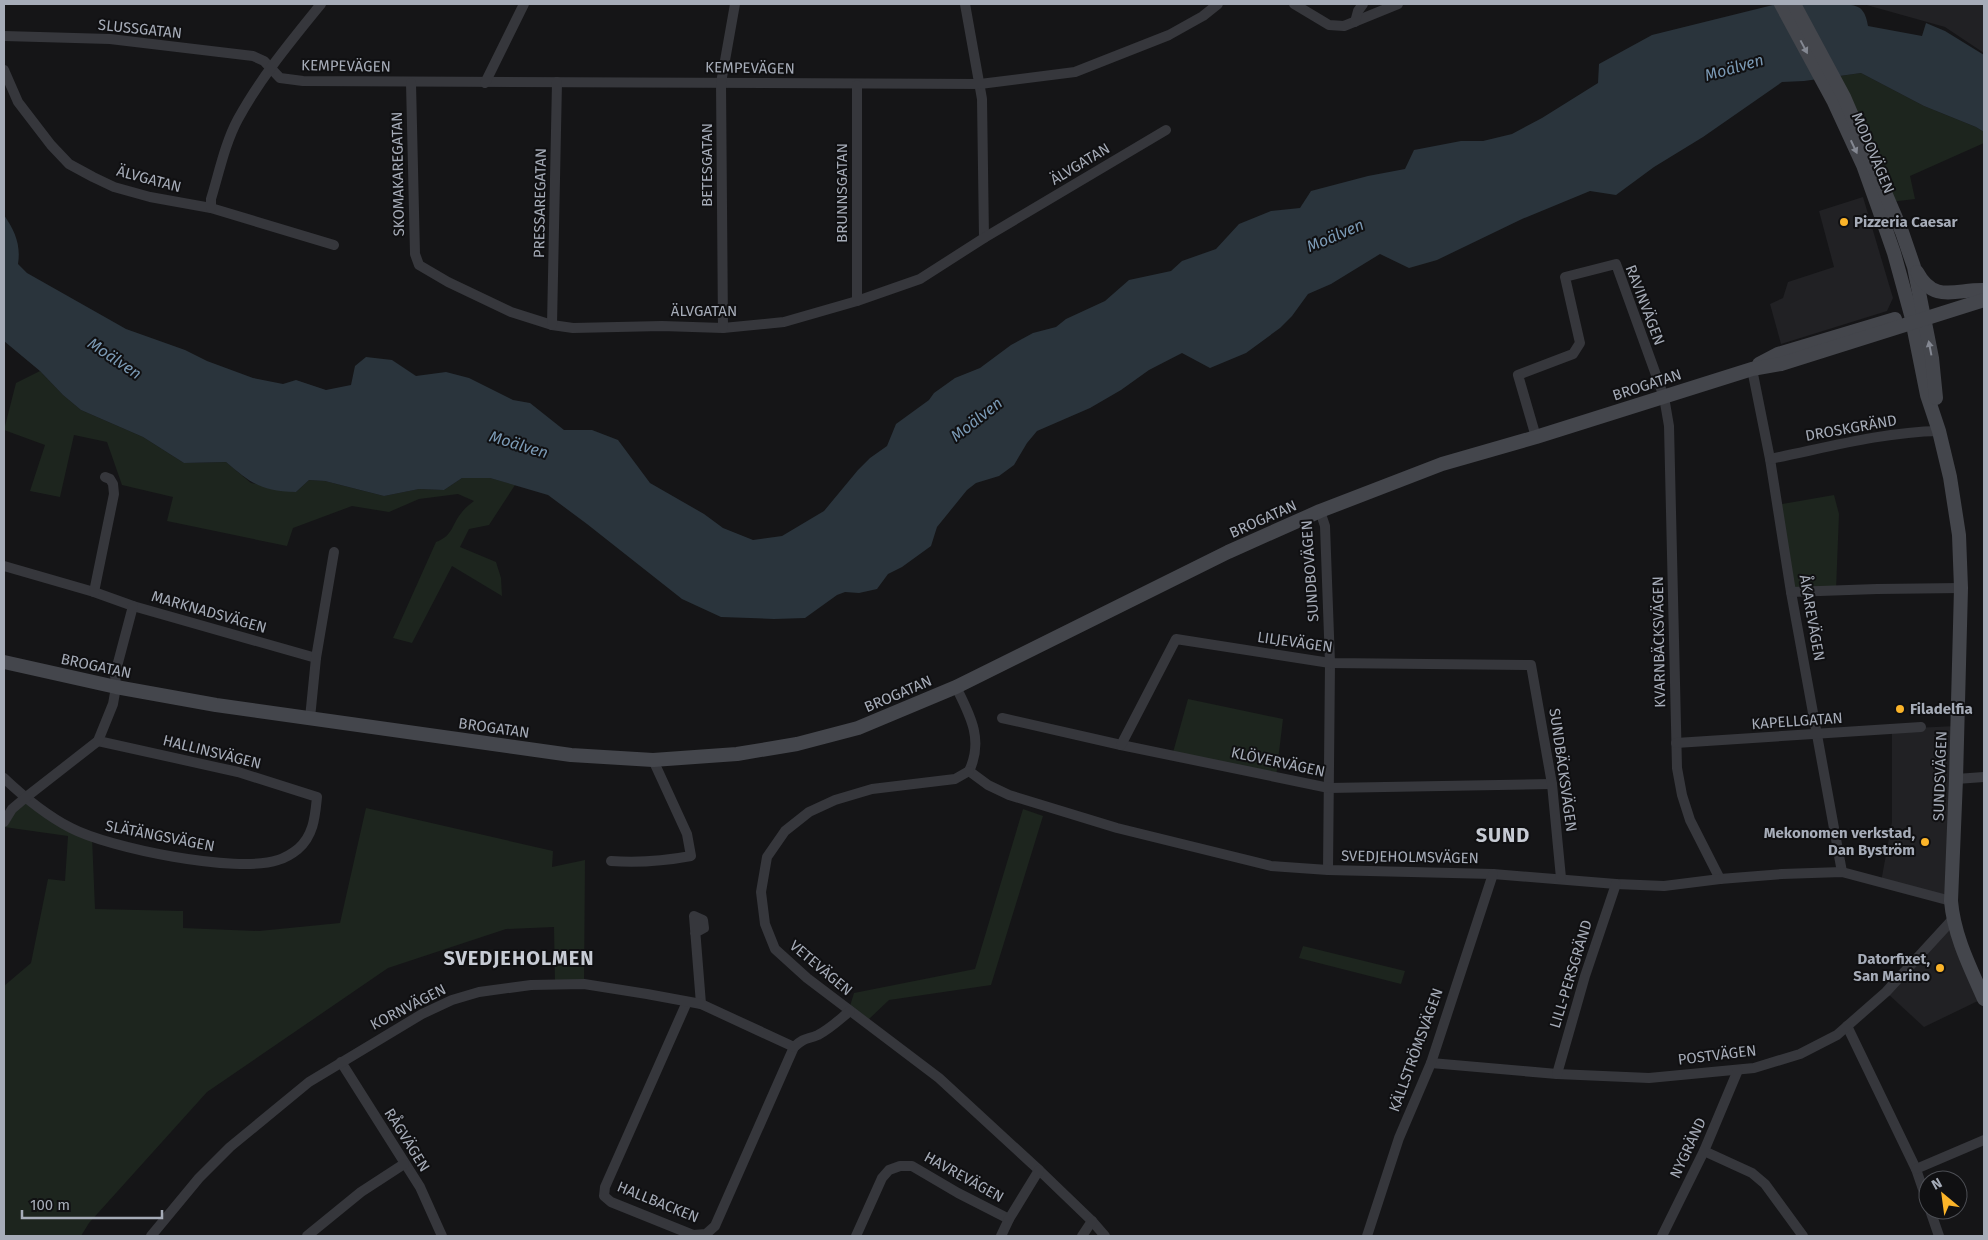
<svg xmlns="http://www.w3.org/2000/svg" width="1988" height="1240" font-family="'Fira Sans',sans-serif">
<style>
.built{fill:#212124}
.green{fill:#1d251e}
.water{fill:#2a343c}
.lines{fill:none;stroke-linecap:round;stroke-linejoin:round}
.street{stroke:#36373c;stroke-width:10}
.secondary{stroke:#44464c;stroke-width:14}
.oneway{fill:#848892}
.poi-dot{fill:#fbb429;stroke:#101012;stroke-width:2}
.labels{text-anchor:middle;stroke-width:4;stroke-linejoin:round;paint-order:stroke}
.street-label{font-size:15px;fill:#a6acb8;stroke:#101012}
.poi-label{font-size:15px;font-weight:bold;fill:#a6acb8;stroke:#101012;text-anchor:start}
.water-label{font-size:16px;font-style:italic;fill:#7b9ab5;stroke:#101012}
.district-label{font-size:20px;font-weight:bold;letter-spacing:1px;fill:#c7cbd4;stroke:#101012}
</style>
<rect width="100%" height="100%" fill="#151517"/>
<g class="built">
<polygon points="1863,4 1984,4 1984,53 1945,27"/>
<polygon points="1863,197 1893,298 1887,311 1781,344 1770,304 1783,298 1788,282 1834,267 1819,211"/>
<polygon points="1957,726 1951,901 1881,882 1892,822 1892,729"/>
<polygon points="1953,919 1984,998 1924,1027 1886,992"/>
</g>
<g class="green">
<polygon points="1861,73 1924,106 1976,127 1984,132 1984,143 1910,176 1915,199 1890,202 1833,77"/>
<path d="M40 371 63 395 81 410 143 437 184 463 226 462 251 483 296 492 309 480 325 481 384 496 419 489 444 490 462 478H490L515 485 489 525 469 529 460 547 496 562 501 578 502 596 452 566 412 643 393 638 436 542C454 535 451 525 462 512 465 508 470 504 474 501L458 494 419 499 389 512 352 506 293 528 287 546 167 521 173 497 122 485 107 442 74 435 60 497 30 491 45 445 4 430 16 383Z"/>
<polygon points="1834,495 1839,514 1836,590 1791,592 1777,505"/>
<polygon points="1188,699 1283,719 1276,777 1172,756"/>
<polygon points="25,798 92,837 95,909 183,911 183,928 259,931 340,923 366,808 553,851 552,867 585,860 584,984 555,984 554,927 506,929 388,968 207,1092 89,1223 81,1236 4,1236 4,986 31,963 48,879 65,881 68,836 4,827 4,822"/>
<polygon points="1023,809 1043,816 991,985 889,1000 869,1019 850,1006 854,993 975,969"/>
<polygon points="1303,946 1405,971 1401,984 1299,958"/>
</g>
<path class="water" d="M1777 4C1793 4 1849 0 1860 8 1865 12 1867 20 1868 26L1922 36 1926 23 1945 31 1984 55V132L1976 127 1924 106 1861 73 1804 81 1782 82 1703 137 1654 167 1616 195 1590 191 1522 219 1437 260 1409 268 1380 254 1331 284 1308 294 1292 316 1280 328 1246 353 1210 368 1182 353 1149 370 1121 390 1090 408 1037 431 1027 443 1014 465 999 476 976 483 967 490 937 527 931 546 902 567 888 574 877 589 859 593 845 592 837 595 805 618 774 619 721 617 682 599 587 524 548 495 490 478H462L444 490 419 489 384 496 325 481 309 480 296 492C261 491 252 484 226 462L184 463 143 437 81 410 63 395 40 371 4 341V215C15 231 21 245 18 264L27 273 126 329 185 350 207 361 253 378 283 384 296 380 326 390 351 385 355 366 366 357 392 360 416 376 446 372 469 378 513 400 530 403 564 430H592L618 440 650 483 704 514 723 528 753 540 782 536 824 511 858 470 870 458 887 446 896 424 929 400 934 393 955 378 980 368 1011 345 1033 333 1056 327 1066 319 1105 301 1129 280 1171 271 1182 261 1216 249 1239 224 1271 211 1300 208 1311 191 1368 176 1405 169 1414 150 1461 141H1483L1512 134 1542 118 1598 83 1599 64 1652 35Z"/>
<g class="lines">
<g class="street">
<polyline points="965,4 982,99 984,238"/>
<polyline points="1294,4 1329,25 1344,26 1398,4"/>
<polyline points="1355,22 1358,11 1363,4"/>
<polyline points="4,36 110,39 253,56 264,61 280,78 303,81 980,84 1075,72 1169,35 1203,16 1218,4"/>
<polyline points="4,70 18,102 51,145 69,164 93,177 114,187 150,197 211,208 334,245"/>
<polyline points="411,83 415,254 419,265 448,282 511,312 552,325 573,328 662,326 723,328 784,322 857,301 920,279 984,238 1166,130"/>
<polyline points="485,83 524,4"/>
<polyline points="857,85 857,301"/>
<path d="M211 208V199C219 173 225 143 238 119 261 77 291 41 321 4"/>
<polyline points="552,325 557,82"/>
<polyline points="723,328 721,83 735,4"/>
<polyline points="1752,369 1770,459 1791,592 1842,872"/>
<polyline points="1536,437 1518,375 1573,354 1580,343 1565,277 1616,264 1664,397 1669,426 1677,768 1682,795 1690,820 1720,879"/>
<path d="M1770 459C1825 448 1882 432 1939 431"/>
<polyline points="1320,511 1325,526 1330,663 1328,870"/>
<polyline points="4,566 94,592 133,606 316,658"/>
<polyline points="94,592 114,494 113,484 110,479 105,477"/>
<polyline points="1791,592 1877,589 1961,588"/>
<path d="M956 687C970 715 984 740 969 771L988 785 1009 795 1117 828 1271 866 1328 870 1493 874 1616 884 1664 886 1720 879 1782 874 1842 872 1951 901"/>
<polyline points="310,718 316,658 334,552"/>
<polyline points="1002,718 1121,745 1329,788 1552,784"/>
<polyline points="1676,743 1921,727"/>
<polyline points="1121,745 1176,639 1330,663 1531,665 1552,784 1561,878"/>
<polyline points="969,771 955,779 872,789 835,800 809,812 785,831 767,857 761,892 765,924 775,949 807,978 939,1078 1039,1170 1092,1221 1105,1236"/>
<path d="M4 778C24 797 46 815 71 828 109 848 237 874 278 860 285 858 293 853 298 849 314 835 315 816 317 797L238 772 98 741"/>
<polyline points="1956,779 1984,777"/>
<polyline points="4,822 12,809 25,798 98,741 113,704 116,687 115,674 133,606"/>
<path d="M611 861C638 863 664 861 691 856L687 834 653 760"/>
<polyline points="695,933 704,928 703,920 694,916 701,1004"/>
<polyline points="687,1002 605,1187 604,1196 611,1202 693,1235 706,1234 715,1226 794,1047"/>
<polyline points="1847,1026 1916,1169 1928,1204"/>
<polyline points="341,1062 420,1187 442,1236"/>
<polyline points="1431,1063 1557,1074 1649,1078 1754,1068 1800,1054 1837,1035 1886,992 1953,919"/>
<polyline points="1557,1074 1585,976 1616,884"/>
<polyline points="1704,1151 1752,1173 1765,1184 1803,1236"/>
<polyline points="1916,1169 1984,1140"/>
<polyline points="1930,1210 1939,1236"/>
<path d="M151 1236 199 1178 230 1147 309 1082 422 1014 452 1000 479 992 531 985 584 984 647 994 701 1004 794 1047C805 1037 806 1040 818 1035 830 1029 840 1019 850 1011"/>
<polyline points="307,1236 361,1192 404,1164"/>
<polyline points="856,1236 882,1178 889,1170 900,1166 912,1166 958,1193 1009,1219"/>
<polyline points="1001,1236 1009,1219 1039,1170"/>
<polyline points="1082,1236 1092,1221"/>
<polyline points="1367,1236 1399,1138 1431,1063 1493,874"/>
<polyline points="1662,1236 1704,1151 1738,1070"/>
</g>
<g class="secondary">
<path d="M1781 4 1834 102 1863 165 1878 207 1894 253 1911 315 1927 395 1939 431 1950 477 1959 535 1961 588 1956 779 1951 901C1954 936 1970 967 1984 999"/>
<polyline points="1794,4 1844,97 1902,232 1914,267 1932,358 1936,398"/>
<path d="M1917 272C1934 304 1956 289 1984 290"/>
<polyline points="1759,364 1778,354 1895,319"/>
<polyline points="4,662 116,687 216,705 571,755 653,760 737,754 797,744 858,728 956,687 1228,552 1320,511 1442,464 1536,437 1752,369 1781,364 1984,300"/>
</g>
</g>
<defs><path id="oneway-solid" d="M-6-.8H1V-3.2L6.5 0L1 3.2V.8H-6Z" transform="scale(1.25)"/></defs>
<g class="oneway">
<use href="#oneway-solid" transform="translate(1804 47) rotate(62)"/>
<use href="#oneway-solid" transform="translate(1854 147) rotate(65)"/>
<use href="#oneway-solid" transform="translate(1930 348) rotate(-101)"/>
</g>
<g class="poi-dot">
<circle cx="1844" cy="222" r="5"/>
<circle cx="1900" cy="709" r="5"/>
<circle cx="1925" cy="842" r="5"/>
<circle cx="1940" cy="968" r="5"/>
</g>
<g class="labels">
<g class="street-label">
<text transform="translate(140 29) rotate(6)" y="5">SLUSSGATAN</text>
<text transform="translate(346 66) rotate(1)" y="5">KEMPEVÄGEN</text>
<text transform="translate(750 68) rotate(1)" y="5">KEMPEVÄGEN</text>
<text transform="translate(1873 153) rotate(67)" y="5">MODOVÄGEN</text>
<text transform="translate(1080 164) rotate(-31)" y="5">ÄLVGATAN</text>
<text transform="translate(707 165) rotate(-90)" y="5">BETESGATAN</text>
<text transform="translate(398 174) rotate(-91)" y="5">SKOMAKAREGATAN</text>
<text transform="translate(149 179) rotate(15)" y="5">ÄLVGATAN</text>
<text transform="translate(842 193) rotate(-90)" y="5">BRUNNSGATAN</text>
<text transform="translate(540 203) rotate(-89)" y="5">PRESSAREGATAN</text>
<text transform="translate(1645 305) rotate(69)" y="5">RAVINVÄGEN</text>
<text x="704" y="316">ÄLVGATAN</text>
<text transform="translate(1647 385) rotate(-18)" y="5">BROGATAN</text>
<text transform="translate(1851 428) rotate(-10)" y="5">DROSKGRÄND</text>
<text transform="translate(1263 519) rotate(-24)" y="5">BROGATAN</text>
<text transform="translate(1310 571) rotate(-94)" y="5">SUNDBOVÄGEN</text>
<text transform="translate(209 612) rotate(16)" y="5">MARKNADSVÄGEN</text>
<text transform="translate(1812 618) rotate(80)" y="5">ÅKAREVÄGEN</text>
<text transform="translate(1295 642) rotate(8)" y="5">LILJEVÄGEN</text>
<text transform="translate(1659 642) rotate(-91)" y="5">KVARNBÄCKSVÄGEN</text>
<text transform="translate(96 666) rotate(12)" y="5">BROGATAN</text>
<text transform="translate(898 694) rotate(-23)" y="5">BROGATAN</text>
<text transform="translate(1797 721) rotate(-4)" y="5">KAPELLGATAN</text>
<text transform="translate(494 728) rotate(8)" y="5">BROGATAN</text>
<text transform="translate(212 752) rotate(14)" y="5">HALLINSVÄGEN</text>
<text transform="translate(1278 762) rotate(12)" y="5">KLÖVERVÄGEN</text>
<text transform="translate(1563 770) rotate(82)" y="5">SUNDBÄCKSVÄGEN</text>
<text transform="translate(1940 776) rotate(-88)" y="5">SUNDSVÄGEN</text>
<text transform="translate(160 836) rotate(11)" y="5">SLÄTÄNGSVÄGEN</text>
<text transform="translate(1410 857) rotate(1)" y="5">SVEDJEHOLMSVÄGEN</text>
<text transform="translate(821 968) rotate(40)" y="5">VETEVÄGEN</text>
<text transform="translate(1571 974) rotate(-73)" y="5">LILL-PERSGRÄND</text>
<text transform="translate(408 1007) rotate(-27)" y="5">KORNVÄGEN</text>
<text transform="translate(1416 1050) rotate(-70)" y="5">KÄLLSTRÖMSVÄGEN</text>
<text transform="translate(1717 1055) rotate(-7)" y="5">POSTVÄGEN</text>
<text transform="translate(407 1140) rotate(58)" y="5">RÅGVÄGEN</text>
<text transform="translate(1688 1148) rotate(-65)" y="5">NYGRÄND</text>
<text transform="translate(964 1177) rotate(29)" y="5">HAVREVÄGEN</text>
<text transform="translate(658 1202) rotate(22)" y="5">HALLBACKEN</text>
</g>
<g class="poi-label">
<text x="1854" y="227">Pizzeria Caesar</text>
<text x="1910" y="714">Filadelfia</text>
<text x="1915" y="838" text-anchor="end">Mekonomen verkstad,<tspan x="1915" dy="17">Dan Byström</tspan></text>
<text x="1930" y="964" text-anchor="end">Datorfixet,<tspan x="1930" dy="17">San Marino</tspan></text>
</g>
<g class="water-label">
<text transform="translate(1734 67) rotate(-16)" y="6">Moälven</text>
<text transform="translate(1335 235) rotate(-23)" y="6">Moälven</text>
<text transform="translate(115 358) rotate(34)" y="6">Moälven</text>
<text transform="translate(976 419) rotate(-38)" y="6">Moälven</text>
<text transform="translate(519 444) rotate(17)" y="6">Moälven</text>
</g>
<g class="district-label">
<text x="1503" y="842">SUND</text>
<text x="519" y="965">SVEDJEHOLMEN</text>
</g>
</g>
<rect width="1988" height="1240" fill="none" stroke="#a6acb8" stroke-width="10"/>
<g transform="translate(1943 1195) rotate(331)"><circle r="24" fill="#101012" stroke="#4c4e54"/>
<path d="M0-4L9 19L0 12L-9 19Z" fill="#fbb429"/>
<text y="-8" font-size="14" font-weight="bold" text-anchor="middle" fill="#a6acb8">N</text>
</g>
<path d="M22 1210v8h140v-8" fill="none" stroke="#a6acb8" stroke-width="2.5"/>
<text x="30" y="1210" font-size="15" fill="#a6acb8" stroke="#101012" stroke-width="4" paint-order="stroke">100 m</text>
</svg>
